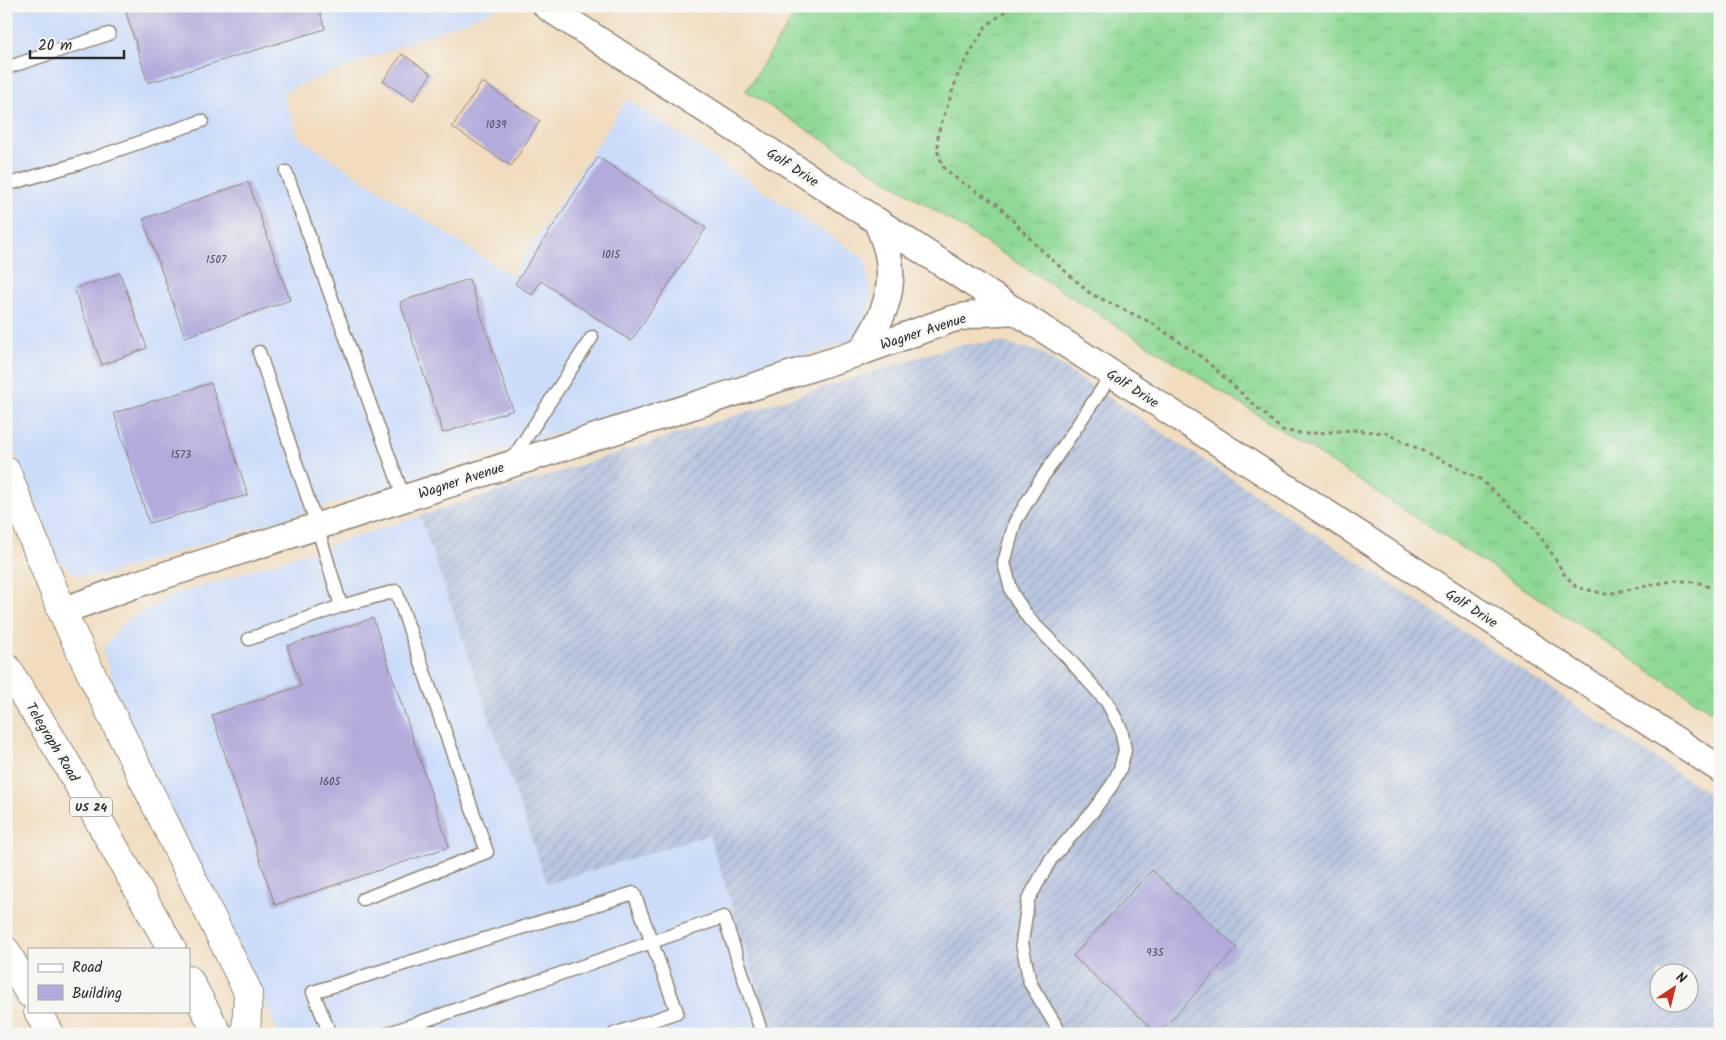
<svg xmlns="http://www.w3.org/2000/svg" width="1726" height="1040" font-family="Kalam,sans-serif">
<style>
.built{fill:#cbdcf9}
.industrial{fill:url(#industrial-furrows);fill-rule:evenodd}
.grass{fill:url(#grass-tufts);stroke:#5d8260}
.building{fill:#b3abdb}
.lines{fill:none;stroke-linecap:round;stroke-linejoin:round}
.service-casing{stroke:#8e8474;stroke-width:15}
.minor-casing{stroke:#8e8474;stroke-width:29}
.trunk-casing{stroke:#8e8474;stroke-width:30}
.path{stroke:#8e8474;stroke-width:3;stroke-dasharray:4 4;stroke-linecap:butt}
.service{stroke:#fff;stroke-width:12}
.minor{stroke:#fff;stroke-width:26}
.trunk{stroke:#fff;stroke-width:28}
.labels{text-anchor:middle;stroke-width:4.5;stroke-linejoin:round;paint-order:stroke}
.number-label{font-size:11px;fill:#4d4b57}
.shield{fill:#f6f6f2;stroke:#686867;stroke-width:1}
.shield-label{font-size:12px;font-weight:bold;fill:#2b2b2b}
.street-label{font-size:14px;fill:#2b2b2b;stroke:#f6f6f2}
</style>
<defs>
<pattern id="industrial-furrows" width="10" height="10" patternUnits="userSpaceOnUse" patternTransform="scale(1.25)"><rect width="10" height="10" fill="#b7c5de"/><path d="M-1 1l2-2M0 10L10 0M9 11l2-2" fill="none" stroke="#9ea9bf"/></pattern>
<pattern id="grass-tufts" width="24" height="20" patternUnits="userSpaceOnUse" patternTransform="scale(1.25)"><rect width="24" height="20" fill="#8fd995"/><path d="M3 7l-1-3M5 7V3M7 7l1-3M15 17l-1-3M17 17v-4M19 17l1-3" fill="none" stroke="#7cba81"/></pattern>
</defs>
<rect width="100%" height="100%" fill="#f6f6f2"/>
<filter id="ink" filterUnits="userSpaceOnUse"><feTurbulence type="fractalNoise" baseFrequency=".02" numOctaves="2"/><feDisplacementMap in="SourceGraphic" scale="10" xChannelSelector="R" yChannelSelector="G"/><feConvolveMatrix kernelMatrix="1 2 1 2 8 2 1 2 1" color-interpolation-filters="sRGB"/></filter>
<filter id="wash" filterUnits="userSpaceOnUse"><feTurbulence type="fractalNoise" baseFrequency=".0096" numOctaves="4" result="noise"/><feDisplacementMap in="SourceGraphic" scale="20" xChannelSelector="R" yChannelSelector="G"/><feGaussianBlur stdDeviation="1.12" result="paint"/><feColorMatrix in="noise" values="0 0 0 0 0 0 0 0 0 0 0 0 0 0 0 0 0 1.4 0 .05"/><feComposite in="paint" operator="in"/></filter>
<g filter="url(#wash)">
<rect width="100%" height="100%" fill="#f1dcbd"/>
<g class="built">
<polygon points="6,6 493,6 497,9 282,92 299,138 512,276 627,99 866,260 871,302 854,340 101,576 80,576 72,572 59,561 6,429"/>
<polygon points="420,516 547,884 709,835 773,1034 279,1034 243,954 117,697 103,650 124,622 172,596"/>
</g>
<path class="industrial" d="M1001 342 1040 352 1720 801V1034H773L709 835 547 884 420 516 957 345ZM1658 972H1688V1002H1658Z"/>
<polygon class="grass" points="800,6 1720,6 1720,717 1282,430 746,91"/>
<g id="blocks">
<g class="building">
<polygon points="124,6 318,6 325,29 148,83"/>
<polygon points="402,54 431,74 413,101 383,81"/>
<polygon points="482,82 540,121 511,166 452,127"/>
<polygon points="598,157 706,228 631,341 541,281 532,295 515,284"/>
<polygon points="248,182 290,300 185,337 143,219"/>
<polygon points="120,273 147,348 102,365 74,289"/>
<polygon points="469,279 513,410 443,433 400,302"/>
<polygon points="211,383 248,495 149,523 114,413"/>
<polygon points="373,618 449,847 275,905 212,715 301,686 287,646"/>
<polygon points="1152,870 1237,948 1158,1034 1073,956"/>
</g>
</g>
</g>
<g filter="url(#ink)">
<use href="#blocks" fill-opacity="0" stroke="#8e8474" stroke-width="1"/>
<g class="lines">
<g class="service-casing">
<g id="service">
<polyline points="6,68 109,34"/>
<polyline points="286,172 404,498"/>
<polyline points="6,185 77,164 202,121"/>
<polyline points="259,352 317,526 341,606 396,591 487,852 363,899"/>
<polyline points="511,461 592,337"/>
<polyline points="249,639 341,606"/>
<polyline points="330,1034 313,992 634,893 677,1012 614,1034"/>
<polyline points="386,1034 724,917 762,1034"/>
<polyline points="1061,1034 1030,983 1022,943 1028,900 1051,859 1093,811 1112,785 1120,769 1125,750 1121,729 1107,702 1067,657 1029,619 1012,593 1004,563 1015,522 1038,484 1112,374"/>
</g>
</g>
<g class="minor-casing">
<g id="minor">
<polyline points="546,6 1720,769"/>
<path d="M861 352C881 321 896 293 888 254 886 243 881 232 877 221"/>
<polyline points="62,611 134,585 861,352 952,319 983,313 1016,311"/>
</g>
</g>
<g class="trunk-casing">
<g id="trunk">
<polyline points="6,471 62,611 89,669 248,992 246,1034"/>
<polyline points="6,667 60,752 172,949"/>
<polyline points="6,951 29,993"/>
<polyline points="189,980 218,1034"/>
<polyline points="38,1011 50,1034"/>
</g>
</g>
<polyline class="path" points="1020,6 1010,8 986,26 959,72 938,133 938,153 944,168 957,179 997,204 1039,248 1091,294 1152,323 1204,359 1282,430 1305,434 1352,430 1386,433 1480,479 1533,527 1551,552 1564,574 1576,587 1606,594 1676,580 1700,583 1720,592"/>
<use href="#service" class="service"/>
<use href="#minor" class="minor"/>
<use href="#trunk" class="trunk"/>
</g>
</g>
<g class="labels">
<g class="number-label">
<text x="496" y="128">1039</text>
<text x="611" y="258">1015</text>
<text x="216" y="263">1507</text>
<text x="181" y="458">1573</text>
<text x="330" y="785">1605</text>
<text x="1155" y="956">935</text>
</g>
<rect class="shield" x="70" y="797.5" width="42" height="19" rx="4"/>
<g class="shield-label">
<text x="91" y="811">US 24</text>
</g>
<g class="street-label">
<text transform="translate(793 167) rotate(33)" y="5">Golf Drive</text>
<text transform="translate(923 331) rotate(-18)" y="5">Wagner Avenue</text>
<text transform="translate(1133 388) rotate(33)" y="5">Golf Drive</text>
<text transform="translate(461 480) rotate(-18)" y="5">Wagner Avenue</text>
<text transform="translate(1472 608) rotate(33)" y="5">Golf Drive</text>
<text transform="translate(53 742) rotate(59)" y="5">Telegraph Road</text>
</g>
</g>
<rect width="1726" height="1040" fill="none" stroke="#f6f6f2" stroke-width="25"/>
<rect x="28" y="948" width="162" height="65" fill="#f6f6f2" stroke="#a5a5a2"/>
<rect x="38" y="964" width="25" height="8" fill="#ffffff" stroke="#a5a5a2"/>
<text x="72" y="972" font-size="15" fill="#2b2b2b">Road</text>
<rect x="38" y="985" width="25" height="15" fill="#b3abdb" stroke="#a5a5a2"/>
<text x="72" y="998" font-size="15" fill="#2b2b2b">Building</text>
<g transform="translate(1674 988) rotate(35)"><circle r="24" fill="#f6f6f2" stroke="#a5a5a2"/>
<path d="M0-4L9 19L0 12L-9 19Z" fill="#c8321e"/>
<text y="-8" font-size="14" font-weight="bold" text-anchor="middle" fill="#2b2b2b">N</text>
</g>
<path d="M30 50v8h94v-8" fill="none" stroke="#2b2b2b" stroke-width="2.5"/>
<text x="38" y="50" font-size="15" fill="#2b2b2b" stroke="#f6f6f2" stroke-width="4" paint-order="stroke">20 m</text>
</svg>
